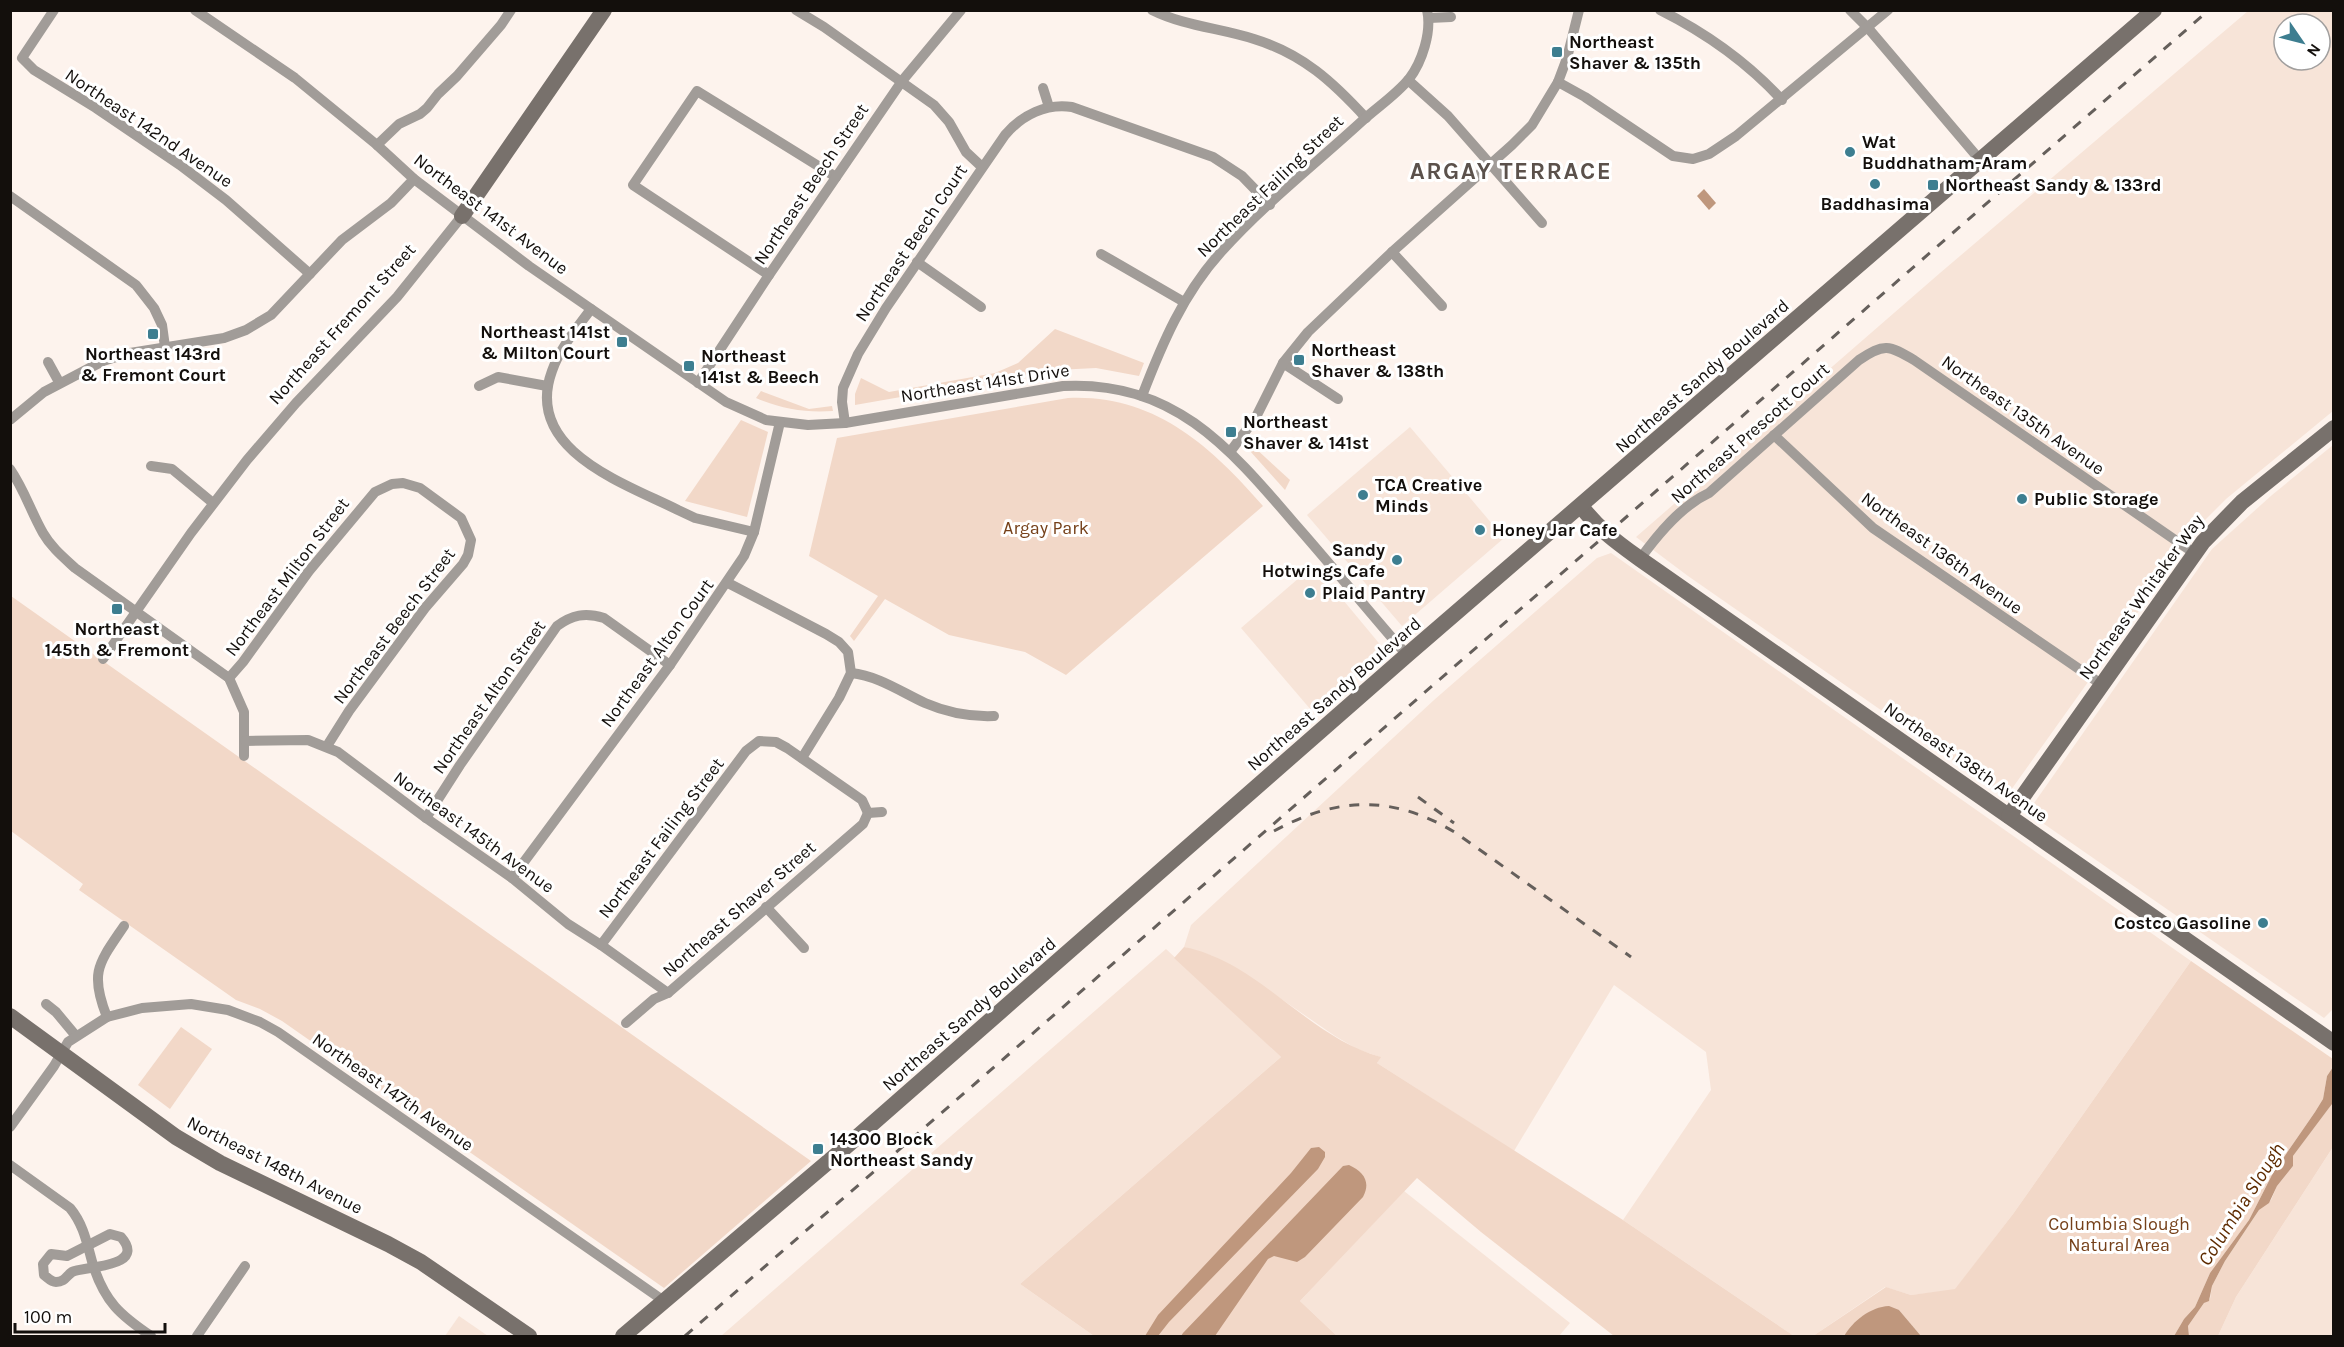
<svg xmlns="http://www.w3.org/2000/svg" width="2344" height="1347" font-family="Karla,sans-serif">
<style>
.built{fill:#f7e4d8;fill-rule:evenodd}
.green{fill:#f2d8c8}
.water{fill:#bf977d}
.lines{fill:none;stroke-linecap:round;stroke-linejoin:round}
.street{stroke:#a19c98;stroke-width:10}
.secondary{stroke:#78716c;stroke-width:16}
.rail{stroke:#655f5b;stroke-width:3;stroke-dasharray:10 10;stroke-linecap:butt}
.poi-dot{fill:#3d7e90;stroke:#fff;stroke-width:2}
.labels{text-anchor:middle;stroke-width:6;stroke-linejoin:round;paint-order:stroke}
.poi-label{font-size:18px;font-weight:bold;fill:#130f0c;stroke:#fff;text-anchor:start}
.street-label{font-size:18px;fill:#130f0c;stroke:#fff}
.park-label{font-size:18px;fill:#754019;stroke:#fff}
.water-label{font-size:20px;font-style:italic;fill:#5e2b00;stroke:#fff}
.district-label{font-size:24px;font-weight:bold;letter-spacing:1.5px;fill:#5b514b;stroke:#fff}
</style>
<rect width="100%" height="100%" fill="#fdf3ed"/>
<g class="built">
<path d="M2248 11H2333V411L2226 499 2200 525 2006 797 1688 576 1636 537 1940 273ZM2284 24H2320V60H2284Z"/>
<polygon points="1410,427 1504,538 1402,626 1307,515"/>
<polygon points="2333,445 2334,1008 2324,1018 2034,817 2032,806 2212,549 2272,495"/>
<polygon points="1611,553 2191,961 2013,1214 1955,1290 1911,1295 1885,1287 1813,1336 1794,1336 1623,1220 1711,1090 1706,1052 1614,985 1514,1151 1377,1063 1380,1057 1357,1049 1335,1036 1239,970 1213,956 1184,947 1191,925 1434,700 1597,558"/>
<polygon points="1314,565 1383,648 1311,710 1241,628"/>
<polygon points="1166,949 1281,1057 1020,1284 1094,1336 721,1336"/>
<polygon points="2333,1147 2333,1336 2218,1336 2236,1297"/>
<polygon points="1404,1191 1570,1323 1559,1336 1337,1336 1300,1301"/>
<polygon points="459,1316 488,1336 445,1336"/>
</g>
<g class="green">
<polygon points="1055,329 1144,363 1139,376 1096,368 1056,370 855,405 855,394 861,378 889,392 995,373 1018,363"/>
<path d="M761 391 809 409 832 406 833 411C806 413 781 409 756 398Z"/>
<path d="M1068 398C1154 394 1211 446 1263 506L1066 675 1025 652 949 635 885 599 854 641 850 636 878 596 809 556 837 438Z"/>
<polygon points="741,420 768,432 747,517 685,501"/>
<polygon points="1254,447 1290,480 1285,490 1250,451"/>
<polygon points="11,596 811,1161 664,1288 282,1021 260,1009 236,1000 79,890 83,884 11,831"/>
<path d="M1184 947C1260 962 1307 1037 1381 1057L1377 1063 1623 1220 1794 1336H1614L1481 1232 1417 1178 1300 1301 1337 1336H1094L1020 1284 1281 1057 1174 958Z"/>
<polygon points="2191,961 2333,1059 2333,1067 2327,1076 2323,1099 2315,1112 2273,1173 2249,1220 2210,1273 2195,1307 2184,1319 2174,1336 1921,1336 1899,1310 1845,1334 1844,1336 1813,1336 1886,1287 1911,1295 1955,1289 2013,1214"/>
<polygon points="181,1027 212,1049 170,1109 138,1085"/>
<polygon points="2333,1097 2333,1147 2236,1297 2218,1336 2189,1336 2188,1326 2204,1303 2210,1299 2212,1286 2225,1261 2259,1210 2271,1200 2277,1186 2293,1166 2293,1156 2329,1108"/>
</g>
<g class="water">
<polygon points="1704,189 1716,203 1709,210 1697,196"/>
<polygon points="2333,1067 2332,1104 2293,1156 2293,1166 2277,1186 2269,1203 2259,1210 2225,1261 2212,1286 2209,1301 2204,1303 2188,1326 2189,1336 2174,1336 2184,1319 2195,1307 2210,1273 2249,1220 2273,1173 2315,1112 2323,1099 2327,1076"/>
<polygon points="1319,1147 1325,1152 1325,1157 1318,1169 1169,1322 1158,1336 1145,1336 1158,1315 1291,1173 1311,1148"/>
<path d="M1349 1165C1364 1172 1371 1182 1363 1197L1305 1257 1297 1262 1274 1256 1268 1259 1215 1336H1181L1183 1333 1343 1166Z"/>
<path d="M1889 1306 1899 1310 1921 1336H1844C1853 1321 1870 1307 1889 1306Z"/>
</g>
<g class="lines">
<g class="street">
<polyline points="54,10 22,58 34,70 96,108 180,165 226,200 310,274"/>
<path d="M195 10 295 78 377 145 414 179 529 266 726 402 766 420 808 425 845 423 1063 386C1173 380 1229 447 1295 524 1333 567 1369 612 1407 655"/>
<polyline points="796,10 824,27 934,105 949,122 966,152 982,167"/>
<path d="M1152 10C1184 26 1220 28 1254 39 1303 54 1333 82 1366 118"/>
<path d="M1660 10C1706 33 1747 62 1782 100"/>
<polyline points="1850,10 1868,28 1980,160"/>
<polyline points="1429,18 1451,17"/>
<polyline points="1408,80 1448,116 1542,223"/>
<polyline points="1558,82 1585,97 1673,156 1693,159 1709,154 1736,136 1888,10"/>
<polyline points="1043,88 1049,107"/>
<polyline points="377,145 399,124 420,114 427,108 438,94 457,76 501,25 511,10"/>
<polyline points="10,196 136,285 154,308 162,325 165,347"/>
<polyline points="1392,252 1442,306"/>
<polyline points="1101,254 1184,302"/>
<polyline points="917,262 981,307"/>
<polyline points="769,275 633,185 697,91 836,177"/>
<path d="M591 309C577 328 560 348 552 371 523 450 624 483 678 510L695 518 754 532"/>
<polyline points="48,362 59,382"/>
<polyline points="1283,363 1338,399"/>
<polyline points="698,383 769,275 902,81 961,10"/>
<polyline points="479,386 498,377 547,386"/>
<path d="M1142 396C1162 344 1183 294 1221 252 1263 205 1314 165 1361 122 1376 108 1396 95 1409 79 1422 62 1432 32 1427 10"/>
<polyline points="10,420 44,392 103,361 130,353 224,338 246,330 271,315 342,240 391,203 414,179"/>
<path d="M845 423 842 402 843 388 858 354 886 308 1005 135C1022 115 1046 103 1072 107L1213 157 1242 176 1270 205"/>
<polyline points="1774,435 1873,528 2101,684"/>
<polyline points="1230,452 1256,417 1283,363 1308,332 1392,252 1512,145 1532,125 1558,82 1567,58 1579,10"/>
<polyline points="151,466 172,469 213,503"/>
<path d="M10 469C24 489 31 512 43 533 51 547 63 557 75 568L229 678 244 712V756"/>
<path d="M1640 559C1658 534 1681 506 1709 493L1859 360C1884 343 1889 345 1914 360L2194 553"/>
<polyline points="728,583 826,634 839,642 848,652 851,673 839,698 802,758"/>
<polyline points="103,659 191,533 247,460 296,403 397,297 462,216"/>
<path d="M851 673C879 676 901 692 925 703 948 713 969 717 994 716"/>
<polyline points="229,678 243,662 309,571 375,492 392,484 403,483 420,488 461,518 471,540 468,555 463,564 425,608 349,711 327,746"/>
<polyline points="245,741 308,740 338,752 426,818 512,878 568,924 601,945 668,993"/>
<polyline points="868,813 882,812"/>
<path d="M426 818 460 765 557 626C572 615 585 612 604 618L670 665"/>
<polyline points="512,878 670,665 744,556 754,532 780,422"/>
<polyline points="766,907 804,948"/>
<polyline points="601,945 746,751 759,741 776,742 787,748 862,800 868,813"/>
<polyline points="46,1004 56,1012 76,1036"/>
<path d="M107 1017C89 972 99 963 124 926"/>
<polyline points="626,1023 654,999 668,993 863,824 868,813"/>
<polyline points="10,1127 54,1066 68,1042 107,1017 142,1008 191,1004 228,1010 260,1022 278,1032 664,1301"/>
<path d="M10 1165 70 1208C84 1225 87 1244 93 1265 105 1302 120 1315 151 1336"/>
<path d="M110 1234 121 1237C148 1268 83 1266 72 1272 66 1276 65 1282 56 1282 51 1282 48 1278 44 1275L43 1264 51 1254 67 1256Z"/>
<polyline points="197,1336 245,1266"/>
</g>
<g class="secondary">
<polyline points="462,216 604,10"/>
<path d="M1581 506C1598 529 1618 543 1640 559L2334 1043"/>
<polyline points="2009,816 2203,542 2242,502 2334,428"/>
<polyline points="10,1016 176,1137 220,1163 388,1244 421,1262 529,1336"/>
<polyline points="623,1336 848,1145 1407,655 2154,10"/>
</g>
<g class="rail">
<polyline points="1418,797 1454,823"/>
<path d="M1274 831C1338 796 1394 795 1456 833L1631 957"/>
<polyline points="685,1336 2209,10"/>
</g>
</g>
<g class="poi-dot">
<rect x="1551" y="46" width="12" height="12" rx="3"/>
<circle cx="1850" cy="152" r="6"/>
<circle cx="1875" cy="184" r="6"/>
<rect x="1927" y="179" width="12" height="12" rx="3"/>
<rect x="147" y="328" width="12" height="12" rx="3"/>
<rect x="616" y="336" width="12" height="12" rx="3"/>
<rect x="1293" y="354" width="12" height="12" rx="3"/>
<rect x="683" y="360" width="12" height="12" rx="3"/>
<rect x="1225" y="426" width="12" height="12" rx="3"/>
<circle cx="1363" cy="495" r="6"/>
<circle cx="2022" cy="499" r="6"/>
<circle cx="1480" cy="530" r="6"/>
<circle cx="1397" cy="560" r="6"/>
<circle cx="1310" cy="593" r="6"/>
<rect x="111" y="603" width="12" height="12" rx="3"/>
<circle cx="2263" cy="923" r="6"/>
<rect x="812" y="1143" width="12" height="12" rx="3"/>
</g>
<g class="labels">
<g class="poi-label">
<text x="1569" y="48">Northeast<tspan x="1569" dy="21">Shaver &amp; 135th</tspan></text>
<text x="1862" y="148">Wat<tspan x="1862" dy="21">Buddhatham-Aram</tspan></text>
<text x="1945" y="191">Northeast Sandy &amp; 133rd</text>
<text x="1875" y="210" text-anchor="middle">Baddhasima</text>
<text x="610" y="338" text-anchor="end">Northeast 141st<tspan x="610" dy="21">&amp; Milton Court</tspan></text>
<text x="1311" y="356">Northeast<tspan x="1311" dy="21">Shaver &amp; 138th</tspan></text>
<text x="153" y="360" text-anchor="middle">Northeast 143rd<tspan x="153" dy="21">&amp; Fremont Court</tspan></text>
<text x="701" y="362">Northeast<tspan x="701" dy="21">141st &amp; Beech</tspan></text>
<text x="1243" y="428">Northeast<tspan x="1243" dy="21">Shaver &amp; 141st</tspan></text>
<text x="1375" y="491">TCA Creative<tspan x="1375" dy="21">Minds</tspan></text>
<text x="2034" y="505">Public Storage</text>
<text x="1492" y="536">Honey Jar Cafe</text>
<text x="1385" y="556" text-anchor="end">Sandy<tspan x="1385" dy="21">Hotwings Cafe</tspan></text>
<text x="1322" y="599">Plaid Pantry</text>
<text x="117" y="635" text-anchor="middle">Northeast<tspan x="117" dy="21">145th &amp; Fremont</tspan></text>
<text x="2251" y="929" text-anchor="end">Costco Gasoline</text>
<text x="830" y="1145">14300 Block<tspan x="830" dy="21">Northeast Sandy</tspan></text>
</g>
<g class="street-label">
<text transform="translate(149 128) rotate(34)" y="6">Northeast 142nd Avenue</text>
<text transform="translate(811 184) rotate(-56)" y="6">Northeast Beech Street</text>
<text transform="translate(1270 186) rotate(-44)" y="6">Northeast Failing Street</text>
<text transform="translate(491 214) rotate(37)" y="6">Northeast 141st Avenue</text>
<text transform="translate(911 243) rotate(-56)" y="6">Northeast Beech Court</text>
<text transform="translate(342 324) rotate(-48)" y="6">Northeast Fremont Street</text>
<text transform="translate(1702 376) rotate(-41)" y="6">Northeast Sandy Boulevard</text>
<text transform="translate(985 383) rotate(-9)" y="6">Northeast 141st Drive</text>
<text transform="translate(2023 415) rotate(35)" y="6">Northeast 135th Avenue</text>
<text transform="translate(1750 433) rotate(-41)" y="6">Northeast Prescott Court</text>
<text transform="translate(1942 553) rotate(36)" y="6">Northeast 136th Avenue</text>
<text transform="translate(287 577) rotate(-53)" y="6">Northeast Milton Street</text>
<text transform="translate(2141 597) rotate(-54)" y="6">Northeast Whitaker Way</text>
<text transform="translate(394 626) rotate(-53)" y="6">Northeast Beech Street</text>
<text transform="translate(657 653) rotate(-54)" y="6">Northeast Alton Court</text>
<text transform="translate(1334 694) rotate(-41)" y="6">Northeast Sandy Boulevard</text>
<text transform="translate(489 697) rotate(-55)" y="6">Northeast Alton Street</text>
<text transform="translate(1966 762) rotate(35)" y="6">Northeast 138th Avenue</text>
<text transform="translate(474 832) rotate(36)" y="6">Northeast 145th Avenue</text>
<text transform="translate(661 838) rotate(-53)" y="6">Northeast Failing Street</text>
<text transform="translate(739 909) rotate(-41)" y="6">Northeast Shaver Street</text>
<text transform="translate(969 1014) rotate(-41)" y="6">Northeast Sandy Boulevard</text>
<text transform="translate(393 1092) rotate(35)" y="6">Northeast 147th Avenue</text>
<text transform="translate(275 1165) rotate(27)" y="6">Northeast 148th Avenue</text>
</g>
<g class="park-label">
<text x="1046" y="534">Argay Park</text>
<text x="2119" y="1230">Columbia Slough<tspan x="2119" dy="21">Natural Area</tspan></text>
</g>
<g class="water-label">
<text transform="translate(2241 1204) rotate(-57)" y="7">Columbia Slough</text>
</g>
<g class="district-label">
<text x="1511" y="179">ARGAY TERRACE</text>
</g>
</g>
<rect width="2344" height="1347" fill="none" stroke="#130f0c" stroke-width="24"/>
<g transform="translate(2302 42) rotate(125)"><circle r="28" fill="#ffffff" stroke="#a19f9e" stroke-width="1.5"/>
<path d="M0-4.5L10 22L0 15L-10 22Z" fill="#3d7e90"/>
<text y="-9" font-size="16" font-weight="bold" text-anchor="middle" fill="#130f0c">N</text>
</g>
<path d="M15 1323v9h150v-9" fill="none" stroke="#130f0c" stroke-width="3"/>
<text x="24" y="1323" font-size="18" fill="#130f0c" stroke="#ffffff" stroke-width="4.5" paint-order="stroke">100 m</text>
</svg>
